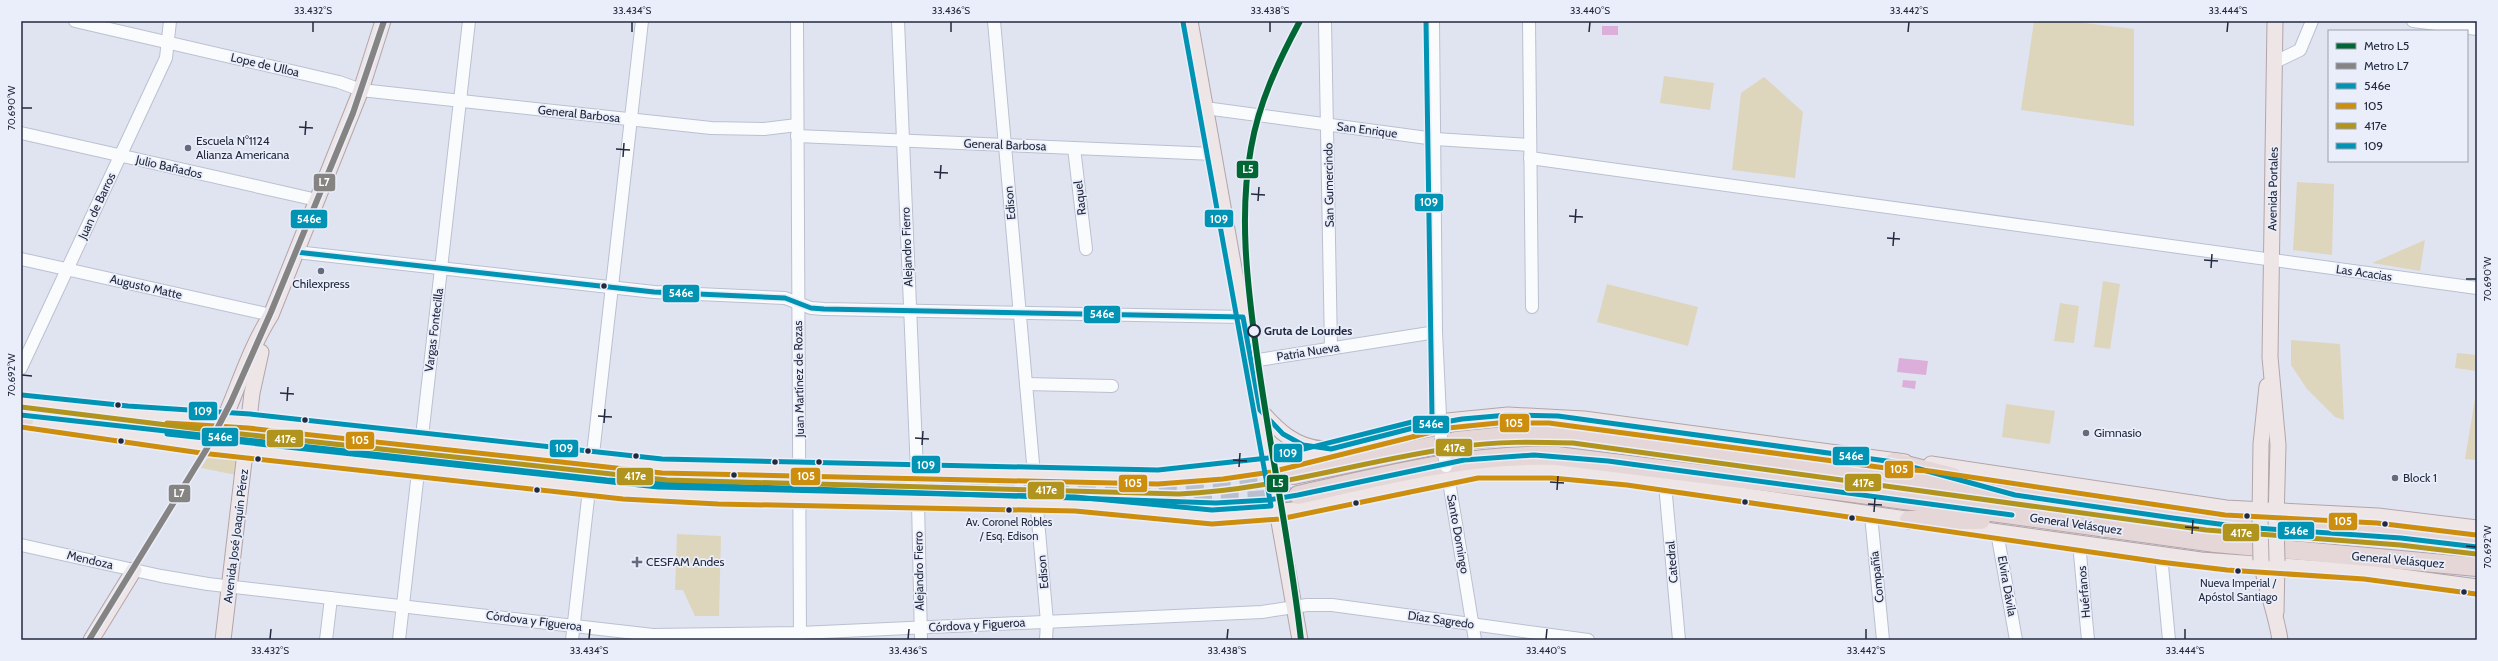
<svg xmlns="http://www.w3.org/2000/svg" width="2498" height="661" font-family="Cabin,sans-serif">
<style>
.green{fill:#ded5bd}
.water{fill:#dcafdb}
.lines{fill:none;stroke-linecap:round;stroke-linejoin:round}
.highway-tunnel{stroke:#babfcd;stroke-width:18;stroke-dasharray:18 9;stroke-linecap:butt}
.minor-casing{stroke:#bbc0d0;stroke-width:14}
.major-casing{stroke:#b2a5aa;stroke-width:17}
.highway-casing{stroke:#b2a5aa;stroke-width:20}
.minor{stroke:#fafbfd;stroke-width:12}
.major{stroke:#eee5e6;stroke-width:15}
.highway{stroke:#e5d7d7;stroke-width:18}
.minor-bridge-casing{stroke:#bbc0d0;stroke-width:14;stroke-linecap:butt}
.major-bridge-casing{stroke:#b2a5aa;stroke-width:17;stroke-linecap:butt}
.minor-bridge{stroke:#fafbfd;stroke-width:12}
.major-bridge{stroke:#eee5e6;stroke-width:15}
.bus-1-casing{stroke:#eaeefa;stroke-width:8}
.bus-2-casing{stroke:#eaeefa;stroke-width:8}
.bus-3-casing{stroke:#eaeefa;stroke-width:8}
.bus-4-casing{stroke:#eaeefa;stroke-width:8}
.bus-1{stroke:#0093b3;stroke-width:5}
.bus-2{stroke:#cd8d0d;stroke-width:5}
.bus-3{stroke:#b0941e;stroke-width:5}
.bus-4{stroke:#0093b3;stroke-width:5}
.metro-1-casing{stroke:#eaeefa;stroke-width:9}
.metro-2-casing{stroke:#eaeefa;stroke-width:9}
.metro-1{stroke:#063;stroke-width:6}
.metro-2{stroke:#868383;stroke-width:6}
.ticks{fill:none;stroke:#232a3f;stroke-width:1.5}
.poi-dot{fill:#656b7d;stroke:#eaeefa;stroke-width:1.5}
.bus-dot{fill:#232a3f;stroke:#eaeefa;stroke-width:1.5}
.stop-dot{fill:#eaeefa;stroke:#232a3f;stroke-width:2}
.labels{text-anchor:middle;stroke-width:3.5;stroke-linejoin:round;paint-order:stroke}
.bus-label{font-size:11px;fill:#232a3f;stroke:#eaeefa}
.street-label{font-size:12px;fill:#232a3f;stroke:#eaeefa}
.poi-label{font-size:12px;fill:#232a3f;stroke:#eaeefa;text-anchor:start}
.stop-label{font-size:12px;font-weight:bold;fill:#232a3f;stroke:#eaeefa;text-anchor:start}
.line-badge{stroke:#eaeefa;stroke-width:1.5}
.badge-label{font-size:11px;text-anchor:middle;font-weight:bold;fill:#fff}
.neatline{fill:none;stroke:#232a3f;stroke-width:1.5}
.ticks-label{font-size:10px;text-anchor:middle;fill:#232a3f}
</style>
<rect width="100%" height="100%" fill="#e0e4f1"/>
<g class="green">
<polygon points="2034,21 2068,21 2134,29 2134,126 2021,110"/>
<polygon points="1664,76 1714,83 1710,110 1660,103"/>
<polygon points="1764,77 1803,112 1795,178 1732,170 1741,93"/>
<polygon points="2297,182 2334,184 2332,255 2293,250"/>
<polygon points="2425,240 2420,271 2372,263"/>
<polygon points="2103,281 2120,284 2110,349 2094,347"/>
<polygon points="1607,284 1698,307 1688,346 1597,322"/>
<polygon points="2060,303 2079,306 2074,343 2054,341"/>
<polygon points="2291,340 2340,344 2344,420 2335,417 2307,389 2291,365"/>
<polygon points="2457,353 2477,355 2477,371 2455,368"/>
<polygon points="2477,387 2477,460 2465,459"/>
<polygon points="2006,404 2055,411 2050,444 2002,437"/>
<polygon points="86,418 187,429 186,437 86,420"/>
<polygon points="211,452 238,455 236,475 201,468"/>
<polygon points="677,534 721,536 719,616 695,616 683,590 675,590"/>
</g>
<g class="water">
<rect x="1602" y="26" width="16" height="9"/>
<polygon points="1899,358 1928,361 1926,375 1897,372"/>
<polygon points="1903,380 1916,381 1915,389 1902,387"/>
</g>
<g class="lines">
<g class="highway-tunnel">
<polyline points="97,424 607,480 666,484 924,494"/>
<polyline points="862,477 1179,487 1227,485 1294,475"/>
<path d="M1086 499C1157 501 1227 506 1298 495"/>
</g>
<g class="minor-casing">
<g id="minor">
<polyline points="75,21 339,82 361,90 711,128 764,129 797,125"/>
<polyline points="797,21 800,640"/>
<polyline points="898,21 917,472"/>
<polyline points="994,21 1047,622 1046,640"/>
<polyline points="1325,21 1331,349"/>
<polyline points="1433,21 1436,332 1441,437"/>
<polyline points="1529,21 1532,307"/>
<polyline points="2413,21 2477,29"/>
<polyline points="2275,62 2300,50 2312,21"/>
<polyline points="1205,108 1435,139 1530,145"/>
<polyline points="21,133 317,200"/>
<polyline points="797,136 1214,154"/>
<polyline points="1074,148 1086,249"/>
<polyline points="1530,158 2477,288"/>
<polyline points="296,252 654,292 785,298 811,308 824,309 1243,317"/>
<polyline points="21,259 271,315"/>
<polyline points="1252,361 1436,332"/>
<polyline points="21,368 166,58 170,21"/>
<polyline points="1026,384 1112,386"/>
<polyline points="1447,469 1475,640"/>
<polyline points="1665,484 1679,640"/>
<polyline points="918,502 921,640"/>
<polyline points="1871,515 1883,640"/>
<polyline points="1997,532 2016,640"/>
<polyline points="2079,543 2088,640"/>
<polyline points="21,545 161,576 208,584 653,635 800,633 1262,612 1307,605 1332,605 1588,640"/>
<polyline points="2161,555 2169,640"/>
<polyline points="326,640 331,598"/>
<polyline points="399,640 469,21"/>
<polyline points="572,640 642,21"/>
</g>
</g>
<g class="major-casing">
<g id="major">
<polyline points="1190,21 1300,640"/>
<polyline points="2275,21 2270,357 2278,445 2276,521"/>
<polyline points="21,402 127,413 249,421 611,461 705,468 1184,475 1285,462 1447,421 1508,415 1584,419 1905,462"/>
<path d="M1260 410C1277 430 1296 448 1324 449"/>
<polyline points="21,420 211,447 589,488 688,496 1075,504 1188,515 1234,516 1293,510 1477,471 1526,469 1573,471 1665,484 1920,521"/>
<path d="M211 447C234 404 245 356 271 315L361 90 383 21"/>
<polyline points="1931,464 2226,508 2378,516 2477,528"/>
<polyline points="2260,516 2261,444 2267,386"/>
<polyline points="1956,526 2201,560 2365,572 2477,587"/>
<path d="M2261 560C2265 588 2276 612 2280 640"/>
<polyline points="2276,612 2277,561"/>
<polyline points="91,640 134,570"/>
<polyline points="223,640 252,393 261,352"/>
</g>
</g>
<g class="highway-casing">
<g id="highway">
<polyline points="21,421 24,420"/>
<polyline points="1894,462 1953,477"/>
<polyline points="1294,475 1456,441 1505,436 1574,436 2207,523 2401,538 2477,547"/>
<path d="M1298 495C1384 476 1468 453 1557 456L1846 492 2215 543 2477 567"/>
<polyline points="1909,520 1981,520"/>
</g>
</g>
<use href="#minor" class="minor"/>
<use href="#major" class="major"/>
<use href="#highway" class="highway"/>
<g class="minor-bridge-casing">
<polyline id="minor-bridge" points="1441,437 1446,466"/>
</g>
<g class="major-bridge-casing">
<g id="major-bridge">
<polyline points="2260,516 2261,560"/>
<polyline points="2276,521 2277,561"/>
</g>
</g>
<use href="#minor-bridge" class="minor-bridge"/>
<use href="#major-bridge" class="major-bridge"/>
<g class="bus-1-casing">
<g id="bus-1">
<polyline points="383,21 361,90 296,252 654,292 785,298 811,308 824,309 1243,317 1260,410 1283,434 1303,445 1331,449 1417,427 1462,419 1508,415 1558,416 1894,462 2015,495 2173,518 2242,527 2401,538 2477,547"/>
<polyline points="21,415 607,480 666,484 1216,503 1268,500 1298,495 1464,460 1534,455 1608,461 2012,515"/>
</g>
</g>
<g class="bus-2-casing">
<g id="bus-2">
<polyline points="167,423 248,428 662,473 1158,484 1223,479 1271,472 1448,428 1498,423 1549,423 1893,469 1930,471 2225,515 2377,523 2476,535"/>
<polyline points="21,427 201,453 623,499 718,504 1075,511 1212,524 1280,519 1478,478 1552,478 1627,485 2160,562 2227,570 2364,579 2476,594"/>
</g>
</g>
<g class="bus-3-casing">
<path id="bus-3" d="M21 407 232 433 667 480 1179 494C1275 490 1364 460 1459 447 1497 441 1535 442 1573 443L2206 530 2400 545 2476 554"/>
</g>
<g class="bus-4-casing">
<g id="bus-4">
<polyline points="22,395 128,406 250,414 662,459 1158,470 1268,458 1432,417 1426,21"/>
<polyline points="167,434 658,487 1075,497 1212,510 1271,506 1183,22"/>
</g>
</g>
<use href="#bus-1" class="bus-1"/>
<use href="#bus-2" class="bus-2"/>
<use href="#bus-3" class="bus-3"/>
<use href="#bus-4" class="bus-4"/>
<g class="metro-1-casing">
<path id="metro-1" d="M1300 21C1278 62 1259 102 1251 148 1239 214 1247 282 1256 348 1269 445 1290 542 1301 640"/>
</g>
<g class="metro-2-casing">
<polyline id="metro-2" points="89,640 206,450 231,402 271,312 353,113 384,21"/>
</g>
<use href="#metro-1" class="metro-1"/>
<use href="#metro-2" class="metro-2"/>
</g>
<path class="ticks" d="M313 32V22M632 32V22M951 32V22M1270 32V22M1589 32 1590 22M1908 32 1909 22M2227 32 2228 22M22 108H32M299 127 313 128M305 135 306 121M616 149 630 150M623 157 624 143M934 172 948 173M940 179 941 165M1251 194 1265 195M1258 201 1259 187M1569 216 1583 217M1575 223 1576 209M1887 238 1900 239M1893 246 1894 232M2204 260 2218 261M2211 268 2212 254M2466 279H2476M22 375 32 376M280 393 294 394M287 401 288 387M598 416 612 417M604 423 605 409M915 438 929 439M922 445 923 431M1233 460 1247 461M1239 467 1240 453M1550 482 1564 483M1557 490 1558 476M1868 504 1882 505M1874 512 1875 498M2185 527 2199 528M2192 534 2193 520M2466 546 2476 547M270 639 271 629M589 639 590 629M908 639 909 629M1227 639 1228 629M1546 639 1547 629M1866 639V629M2185 639V629"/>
<g class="poi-dot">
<circle cx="188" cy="148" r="4"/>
<circle cx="321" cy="271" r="4"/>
<circle cx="2086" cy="433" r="4"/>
<circle cx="2395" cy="478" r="4"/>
<path d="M635 556h4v4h4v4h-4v4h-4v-4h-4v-4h4z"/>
</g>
<g class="bus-dot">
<circle cx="604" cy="286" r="3.5"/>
<circle cx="118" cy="405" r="3.5"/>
<circle cx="305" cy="420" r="3.5"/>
<circle cx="121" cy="441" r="3.5"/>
<circle cx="588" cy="451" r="3.5"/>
<circle cx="636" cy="456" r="3.5"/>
<circle cx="258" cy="459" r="3.5"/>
<circle cx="775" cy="462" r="3.5"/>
<circle cx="819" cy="462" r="3.5"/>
<circle cx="734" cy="475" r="3.5"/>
<circle cx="537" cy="490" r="3.5"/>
<circle cx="1745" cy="502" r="3.5"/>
<circle cx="1356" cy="503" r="3.5"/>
<circle cx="1009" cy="510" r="3.5"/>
<circle cx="2247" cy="516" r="3.5"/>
<circle cx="1852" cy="518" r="3.5"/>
<circle cx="2385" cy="524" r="3.5"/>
<circle cx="2238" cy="571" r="3.5"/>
<circle cx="2464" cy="592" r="3.5"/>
</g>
<circle class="stop-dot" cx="1254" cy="331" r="6"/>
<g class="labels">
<g class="bus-label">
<text x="1009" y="526">Av. Coronel Robles<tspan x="1009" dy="14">/ Esq. Edison</tspan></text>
<text x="2238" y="587">Nueva Imperial /<tspan x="2238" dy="14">Apóstol Santiago</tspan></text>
</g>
<g class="street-label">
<text transform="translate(265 65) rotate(13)" y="4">Lope de Ulloa</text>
<text transform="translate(579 114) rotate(6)" y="4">General Barbosa</text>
<text transform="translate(1367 130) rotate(7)" y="4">San Enrique</text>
<text transform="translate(1005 145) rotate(2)" y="4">General Barbosa</text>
<text transform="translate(169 167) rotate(13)" y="4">Julio Bañados</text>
<text transform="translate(1329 185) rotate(-91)" y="4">San Gumercindo</text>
<text transform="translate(2273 189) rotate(-89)" y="4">Avenida Portales</text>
<text transform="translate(1080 198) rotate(-97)" y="4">Raquel</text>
<text transform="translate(1010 203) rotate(-95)" y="4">Edison</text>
<text transform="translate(97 206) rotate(-65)" y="4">Juan de Barros</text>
<text transform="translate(907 247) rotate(-92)" y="4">Alejandro Fierro</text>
<text transform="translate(2364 273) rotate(8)" y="4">Las Acacias</text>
<text transform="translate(146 287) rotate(13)" y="4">Augusto Matte</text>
<text transform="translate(434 330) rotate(-83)" y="4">Vargas Fontecilla</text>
<text transform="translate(1308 352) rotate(-9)" y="4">Patria Nueva</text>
<text transform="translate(799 379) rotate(-91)" y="4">Juan Martínez de Rozas</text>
<text transform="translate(2076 524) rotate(8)" y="4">General Velásquez</text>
<text transform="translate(1458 534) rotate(80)" y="4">Santo Domingo</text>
<text transform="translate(236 536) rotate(-83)" y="4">Avenida José Joaquín Pérez</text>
<text transform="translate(90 560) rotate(13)" y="4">Mendoza</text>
<text transform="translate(2398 560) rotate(5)" y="4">General Velásquez</text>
<text transform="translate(1672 562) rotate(-95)" y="4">Catedral</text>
<text transform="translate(919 571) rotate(-91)" y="4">Alejandro Fierro</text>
<text transform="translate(1043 572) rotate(-95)" y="4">Edison</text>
<text transform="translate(1877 577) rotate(-96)" y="4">Compañía</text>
<text transform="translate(2007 586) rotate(80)" y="4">Elvira Dávila</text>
<text transform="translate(2084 592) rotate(-95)" y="4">Huérfanos</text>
<text transform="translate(1441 620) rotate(8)" y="4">Díaz Sagredo</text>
<text transform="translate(534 621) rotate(7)" y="4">Córdova y Figueroa</text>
<text transform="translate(977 625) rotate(-3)" y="4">Córdova y Figueroa</text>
</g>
<g class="poi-label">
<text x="196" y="145">Escuela N°1124<tspan x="196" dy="14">Alianza Americana</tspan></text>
<text x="321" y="288" text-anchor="middle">Chilexpress</text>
<text x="2094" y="437">Gimnasio</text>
<text x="2403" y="482">Block 1</text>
<text x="646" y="566">CESFAM Andes</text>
</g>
<g class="stop-label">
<text x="1264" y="335">Gruta de Lourdes</text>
</g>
</g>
<g class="line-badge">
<rect x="1236" y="160" width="23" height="19" rx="4" fill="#063"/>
<rect x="313" y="173" width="23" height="19" rx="4" fill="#868383"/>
<rect x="1414" y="193" width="30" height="19" rx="4" fill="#0093b3"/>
<rect x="1204" y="209" width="30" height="19" rx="4" fill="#0093b3"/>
<rect x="290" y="209" width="38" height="20" rx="4" fill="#0093b3"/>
<rect x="662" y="284" width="38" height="19" rx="4" fill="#0093b3"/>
<rect x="1083" y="305" width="38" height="19" rx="4" fill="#0093b3"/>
<rect x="188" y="401" width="30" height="20" rx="4" fill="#0093b3"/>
<rect x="1499" y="413" width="31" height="20" rx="4" fill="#cd8d0d"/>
<rect x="1412" y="415" width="38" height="19" rx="4" fill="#0093b3"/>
<rect x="201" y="427" width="38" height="20" rx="4" fill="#0093b3"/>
<rect x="266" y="429" width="38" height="19" rx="4" fill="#b0941e"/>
<rect x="345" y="431" width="30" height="19" rx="4" fill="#cd8d0d"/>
<rect x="1435" y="438" width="38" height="19" rx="4" fill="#b0941e"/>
<rect x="549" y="439" width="30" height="19" rx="4" fill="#0093b3"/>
<rect x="1273" y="443" width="30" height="20" rx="4" fill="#0093b3"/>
<rect x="1832" y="446" width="38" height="20" rx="4" fill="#0093b3"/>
<rect x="911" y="455" width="30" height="19" rx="4" fill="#0093b3"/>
<rect x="1884" y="460" width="30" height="19" rx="4" fill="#cd8d0d"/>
<rect x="790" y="467" width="31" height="19" rx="4" fill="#cd8d0d"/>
<rect x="616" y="467" width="38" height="19" rx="4" fill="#b0941e"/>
<rect x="1844" y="473" width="38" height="19" rx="4" fill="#b0941e"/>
<rect x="1118" y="474" width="30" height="19" rx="4" fill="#cd8d0d"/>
<rect x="1266" y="474" width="23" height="19" rx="4" fill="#063"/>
<rect x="1027" y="481" width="38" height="19" rx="4" fill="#b0941e"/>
<rect x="168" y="484" width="23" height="19" rx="4" fill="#868383"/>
<rect x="2328" y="512" width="30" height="19" rx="4" fill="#cd8d0d"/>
<rect x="2277" y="521" width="38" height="19" rx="4" fill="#0093b3"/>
<rect x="2222" y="523" width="38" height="19" rx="4" fill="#b0941e"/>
</g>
<g class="badge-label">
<text x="1248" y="173">L5</text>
<text x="324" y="186">L7</text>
<text x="1429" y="206">109</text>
<text x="1219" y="223">109</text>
<text x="309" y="223">546e</text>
<text x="681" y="297">546e</text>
<text x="1102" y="318">546e</text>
<text x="203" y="415">109</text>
<text x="1514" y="427">105</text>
<text x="1431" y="428">546e</text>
<text x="220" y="441">546e</text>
<text x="285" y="443">417e</text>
<text x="360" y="444">105</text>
<text x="1454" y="452">417e</text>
<text x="564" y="452">109</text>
<text x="1288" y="457">109</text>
<text x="1851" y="460">546e</text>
<text x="926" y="469">109</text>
<text x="1899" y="473">105</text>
<text x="806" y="480">105</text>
<text x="635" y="480">417e</text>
<text x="1863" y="487">417e</text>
<text x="1133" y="487">105</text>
<text x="1278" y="487">L5</text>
<text x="1046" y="494">417e</text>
<text x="179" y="497">L7</text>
<text x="2343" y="525">105</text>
<text x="2296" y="535">546e</text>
<text x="2241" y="537">417e</text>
</g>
<rect width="2498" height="661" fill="none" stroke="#eaeefa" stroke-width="44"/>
<rect x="2328" y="30" width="140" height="132" fill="#eaeefa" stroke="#9aa0af"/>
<rect x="2336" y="43" width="20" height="6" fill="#006633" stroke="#9aa0af"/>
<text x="2364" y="50" font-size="12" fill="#232a3f">Metro L5</text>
<rect x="2336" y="63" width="20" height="6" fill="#868383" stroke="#9aa0af"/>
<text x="2364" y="70" font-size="12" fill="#232a3f">Metro L7</text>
<rect x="2336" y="83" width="20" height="6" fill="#0093b3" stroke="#9aa0af"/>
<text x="2364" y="90" font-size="12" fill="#232a3f">546e</text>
<rect x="2336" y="103" width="20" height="6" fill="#cd8d0d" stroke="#9aa0af"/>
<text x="2364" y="110" font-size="12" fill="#232a3f">105</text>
<rect x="2336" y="123" width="20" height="6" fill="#b0941e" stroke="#9aa0af"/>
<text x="2364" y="130" font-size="12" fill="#232a3f">417e</text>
<rect x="2336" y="143" width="20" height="6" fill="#0093b3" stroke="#9aa0af"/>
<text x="2364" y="150" font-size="12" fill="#232a3f">109</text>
<rect x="22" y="22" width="2454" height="617" class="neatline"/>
<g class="ticks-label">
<text x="313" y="14">33.432°S</text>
<text x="632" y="14">33.434°S</text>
<text x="951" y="14">33.436°S</text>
<text x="1270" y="14">33.438°S</text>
<text x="1590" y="14">33.440°S</text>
<text x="1909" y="14">33.442°S</text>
<text x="2228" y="14">33.444°S</text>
<text transform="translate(11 108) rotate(-90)" y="4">70.690°W</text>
<text transform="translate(2487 279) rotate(-90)" y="4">70.690°W</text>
<text transform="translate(11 375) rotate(-90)" y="4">70.692°W</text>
<text transform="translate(2487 547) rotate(-90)" y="4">70.692°W</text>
<text x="270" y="654">33.432°S</text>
<text x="589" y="654">33.434°S</text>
<text x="908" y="654">33.436°S</text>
<text x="1227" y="654">33.438°S</text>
<text x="1546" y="654">33.440°S</text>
<text x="1866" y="654">33.442°S</text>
<text x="2185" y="654">33.444°S</text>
</g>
</svg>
